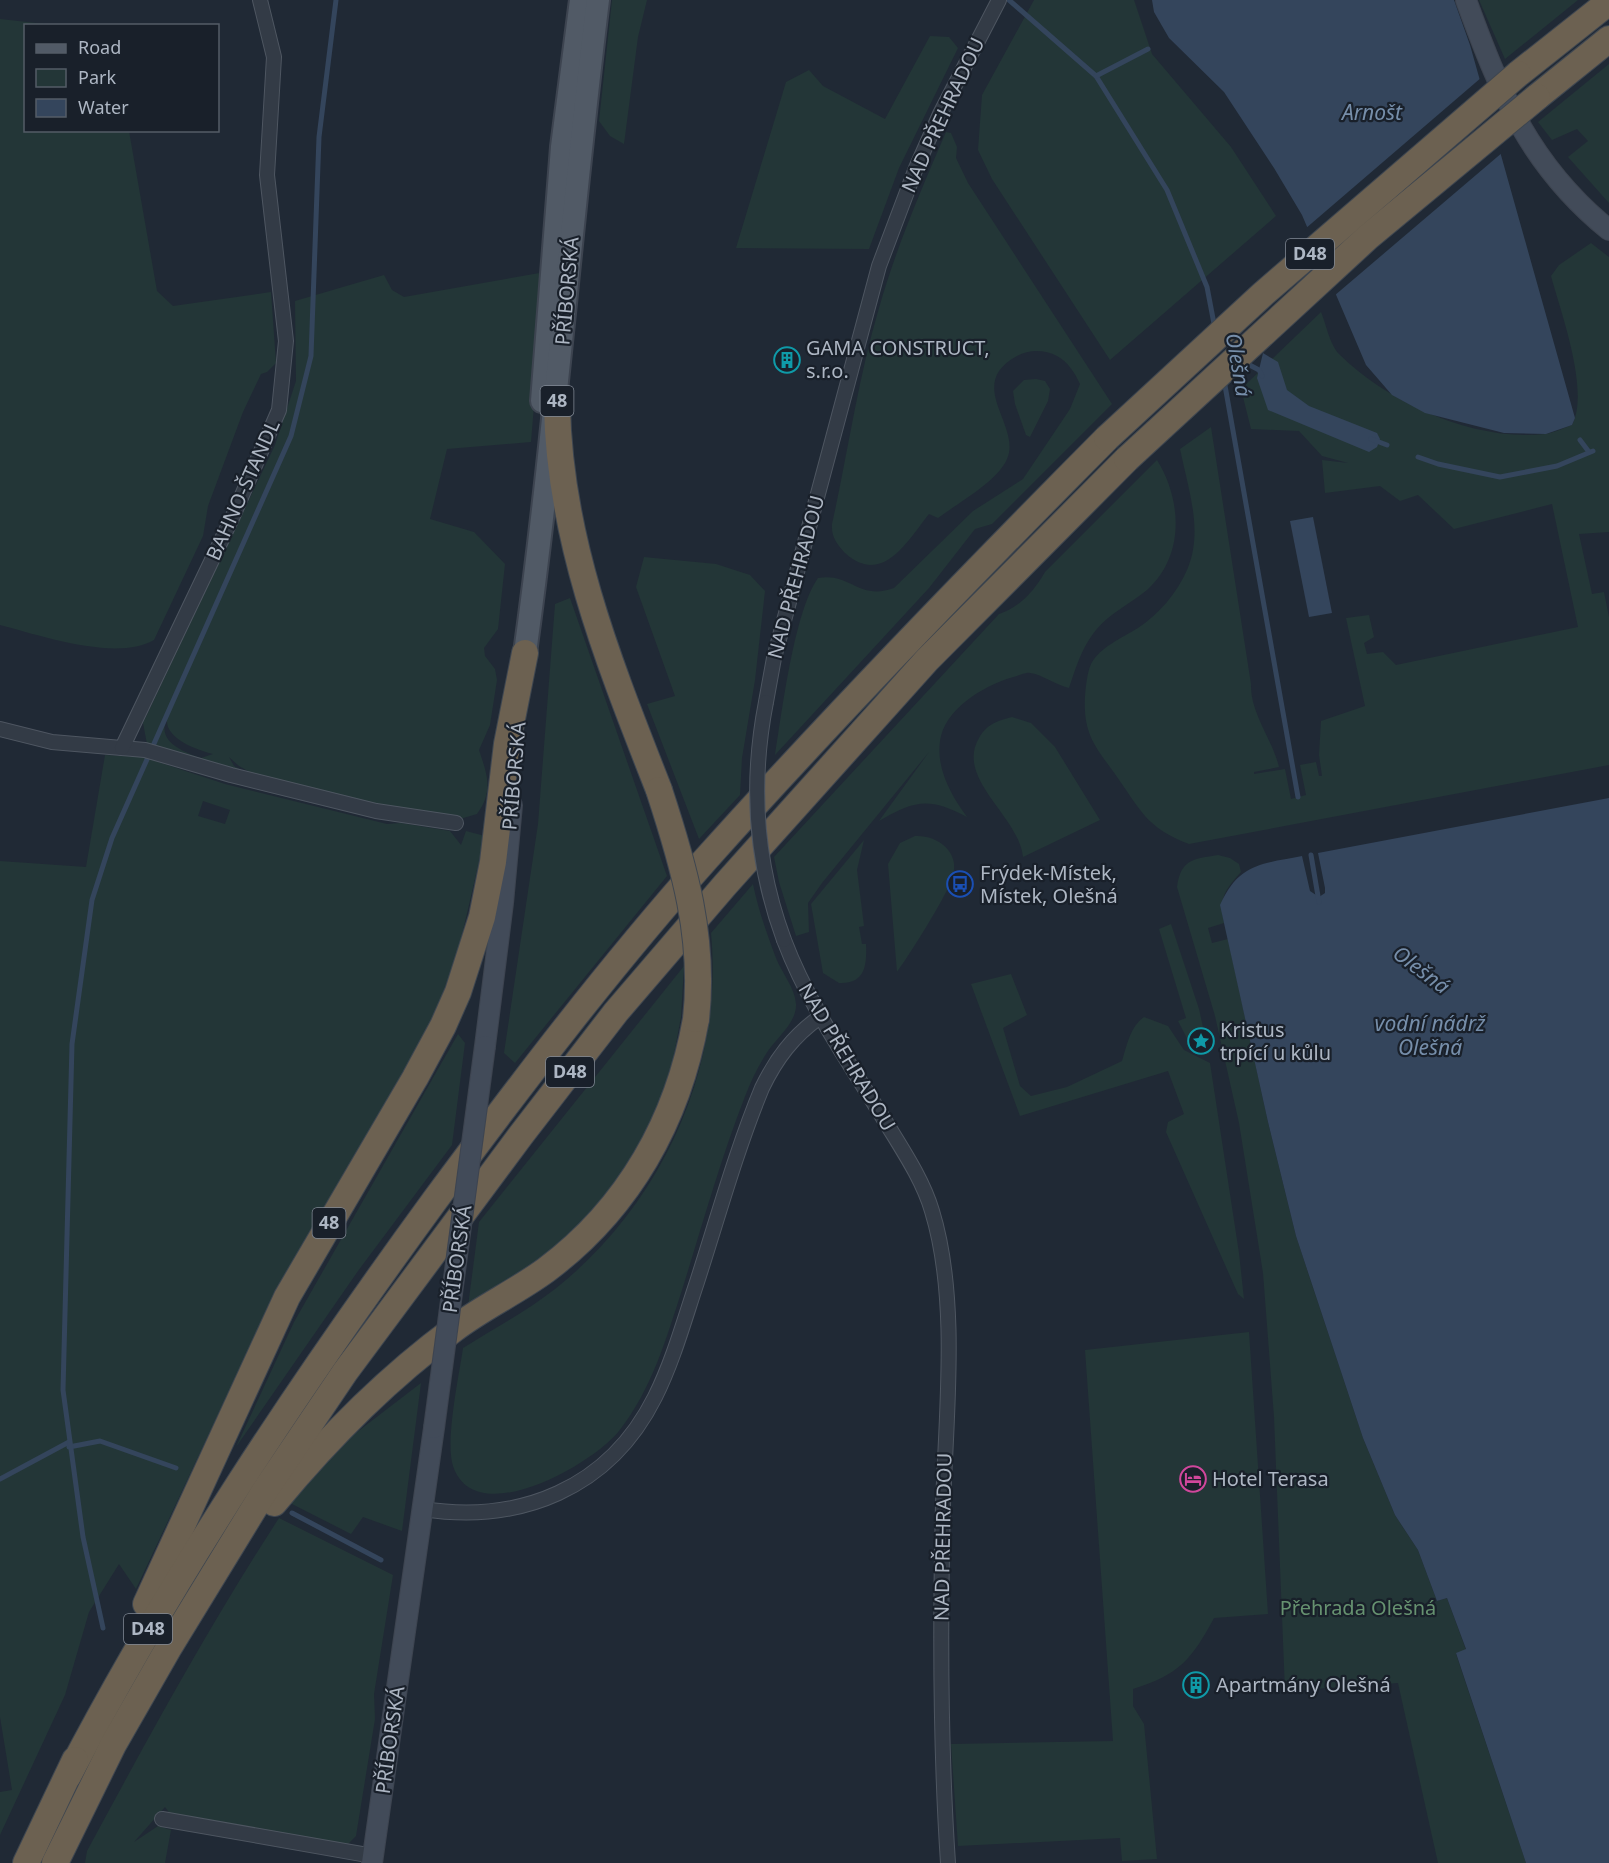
<svg xmlns="http://www.w3.org/2000/svg" width="1609" height="1863" font-family="'Noto Sans',sans-serif">
<style>
.green{fill:#233637;fill-rule:evenodd}
.water{fill:#34455c}
.pier{fill:#202935}
.lines{fill:none;stroke-linecap:round;stroke-linejoin:round}
.stream{stroke:#34455c;stroke-width:5}
.street-casing{stroke:#4e5661;stroke-width:16}
.secondary-casing{stroke:#3d4450;stroke-width:22}
.primary-casing{stroke:#3d4450;stroke-width:26}
.highway-casing{stroke:#3e4650;stroke-width:28}
.street{stroke:#333b46;stroke-width:14}
.secondary{stroke:#424b59;stroke-width:20}
.primary{stroke:#515a66;stroke-width:22}
.highway{stroke:#6c6151;stroke-width:26}
.street-bridge-casing{stroke:#4e5661;stroke-width:16;stroke-linecap:butt}
.secondary-bridge-casing{stroke:#3d4450;stroke-width:22;stroke-linecap:butt}
.highway-bridge-casing{stroke:#3e4650;stroke-width:28;stroke-linecap:butt}
.street-bridge{stroke:#333b46;stroke-width:14}
.secondary-bridge{stroke:#424b59;stroke-width:20}
.highway-bridge{stroke:#6c6151;stroke-width:26}
.labels{text-anchor:middle;stroke-width:4.5;stroke-linejoin:round;paint-order:stroke}
.shield{fill:#19202a;stroke:#818995;stroke-width:1.5}
.shield-label{font-size:18px;font-weight:bold;fill:#adb6c3}
.street-label{font-size:20px;fill:#adb6c3;stroke:#19202a}
.poi-label{font-size:20px;fill:#adb6c3;stroke:#19202a;text-anchor:start}
.park-label{font-size:20px;fill:#669270;stroke:#19202a}
.water-label{font-size:21px;font-style:italic;fill:#768eaa;stroke:#19202a}
</style>
<rect width="100%" height="100%" fill="#202935"/>
<g class="green">
<polygon points="612,0 647,0 638,37 624,144 610,136 599,121"/>
<polygon points="1034,0 1134,0 1152,54 1231,147 1276,216 1110,360 992,179 978,150 982,95"/>
<polygon points="1479,0 1578,0 1505,59"/>
<path d="M0 19 54 25 26 26V130L129 131 157 291 173 306 271 292 276 363 267 372 261 374 243 412 208 506 203 536 154 640C117 662 39 635 0 625Z"/>
<polygon points="930,36 949,37 958,48 899,168 869,249 736,248 786,82 809,70 823,86 885,119"/>
<polygon points="1609,64 1609,203 1568,157 1588,141 1577,129 1552,140 1538,122"/>
<path d="M946 132 951 133 957 147 956 158 968 183 1112 404 992 524 975 529 929 588 775 755C782 712 794 612 818 578 850 572 859 601 894 588L973 511 1023 479 1070 409 1080 384C1075 373 1068 362 1057 356 1045 350 1030 349 1017 356 964 385 1022 425 1007 459 998 481 958 503 938 518L929 514C908 540 883 587 845 553 837 544 831 537 832 524 848 452 858 379 879 308 896 248 921 190 946 132Z"/>
<path d="M1591 243 1609 257V532L1579 534 1592 594 1604 592 1609 617V765L1189 844C1146 828 1140 809 1115 774 1094 745 1083 733 1085 696 1086 686 1087 673 1091 664 1100 647 1122 638 1138 628 1159 614 1177 593 1187 570 1204 531 1188 489 1180 449L1211 427 1251 684C1250 713 1272 738 1279 767L1254 772V774L1285 769 1291 799 1306 795 1300 765 1316 762 1319 776H1322L1319 755 1321 721 1365 706 1346 618 1369 615 1374 637 1364 643 1367 654 1383 652 1396 665 1578 627 1552 504 1454 529 1418 495 1400 501 1380 486 1325 493 1322 460 1348 463 1322 456 1299 431 1251 429 1241 389 1321 312C1326 324 1330 345 1339 354 1388 403 1475 442 1545 434 1554 433 1563 428 1572 425 1590 391 1561 313 1551 276L1559 265Z"/>
<path d="M545 272 531 442 447 449 430 519 474 532 505 564 498 629 484 648 485 656 495 669 497 680 490 725 479 750C487 774 494 791 477 814L460 819 342 798 255 775 239 766 229 757 234 766 243 771 155 748 147 744 143 723 275 445 296 381 295 301 384 275 392 290 404 297ZM167 719C165 739 197 750 213 754L201 758C183 752 156 741 167 719Z"/>
<polygon points="1036,379 1045,381 1050,389 1048,401 1030,437 1026,435 1015,404 1013,391 1024,380"/>
<path d="M1157 460C1182 500 1185 556 1147 590 1130 604 1110 613 1096 630 1082 647 1076 667 1069 688 1056 685 1041 674 1030 673 1027 672 1020 675 1017 676 989 683 949 705 941 736 934 766 951 795 967 817 929 797 915 800 879 821L929 752 822 883 808 903 809 932 796 936 779 882 774 857 999 614C1020 607 1034 591 1045 572Z"/>
<polygon points="644,557 716,564 750,575 765,591 755,680 742,758 740,795 699,839 647,704 675,696 636,587"/>
<polygon points="570,598 667,876 515,1063 504,1053 538,824 555,604"/>
<path d="M1012 717 1031 723 1055 747 1100 820 1023 857C1019 816 955 779 979 738 987 724 997 721 1012 717Z"/>
<path d="M105 755 143 757 225 784 387 824 401 823 450 831 461 845 466 831 485 836 458 952 436 1011 386 1104 295 1258 247 1353 136 1589 119 1564 89 1612 65 1695 0 1835V1792L12 1790 0 1717V861L86 867ZM203 801 230 810 225 824 198 816Z"/>
<path d="M915 836C937 835 960 851 953 876 948 894 909 956 897 972L888 864 900 843Z"/>
<path d="M864 840 857 870 864 926 859 927 862 944H866C867 966 865 984 839 983L823 973 811 904Z"/>
<path d="M1218 855 1230 858 1239 864 1241 872C1224 891 1219 898 1224 923L1208 928 1212 943 1228 939 1268 1122 1296 1236 1363 1438 1395 1515 1418 1550 1437 1601 1447 1598 1466 1650 1456 1654 1526 1863H1438L1398 1683 1285 1691 1274 1417 1263 1273 1239 1123 1215 1016 1177 887C1181 859 1193 859 1218 855Z"/>
<path d="M753 884C758 909 767 934 776 958 782 973 795 988 796 1004 797 1023 775 1039 766 1054 757 1068 750 1083 744 1099 720 1161 702 1226 682 1290 666 1339 652 1389 619 1431 593 1464 475 1532 453 1466 445 1441 459 1376 463 1348 493 1329 527 1311 555 1289 661 1205 724 1069 711 933Z"/>
<polygon points="1171,924 1199,1009 1209,1054 1191,1046 1178,1021 1186,1018 1159,929"/>
<polygon points="684,966 681,1017 673,1060 648,1136 592,1216 542,1266 467,1314 479,1222"/>
<path d="M1011 974 1027 1015 1003 1028 1020 1086 1031 1096 1067 1087 1122 1061C1127 1045 1130 1027 1144 1017L1168 1026 1184 1050 1210 1063 1239 1253 1244 1299 1238 1294 1166 1132 1168 1122 1184 1114 1168 1071 1020 1116 971 984Z"/>
<polygon points="458,1034 465,1043 452,1145 358,1271 236,1447 294,1322"/>
<path d="M1249 1332 1268 1614 1214 1618C1192 1659 1179 1675 1133 1689V1706L1144 1724 1157 1859 1122 1861 1120 1838 958 1846 951 1744 1113 1741 1085 1350Z"/>
<polygon points="421,1383 402,1531 363,1517 351,1534 290,1503 335,1449"/>
<path d="M279 1518 393 1575 374 1694 375 1719 356 1836 348 1844 171 1815 165 1807 134 1842 158 1826 171 1830 165 1863H85L87 1851C148 1738 209 1626 279 1518Z"/>
</g>
<g class="water">
<polygon points="1152,0 1454,0 1470,45 1575,418 1572,425 1546,434 1504,433 1425,413 1392,395 1366,365 1302,215 1274,168 1224,92 1169,38 1154,12"/>
<polygon points="1263,353 1278,362 1287,390 1309,406 1377,433 1380,439 1377,447 1369,452 1268,410 1257,378"/>
<polygon points="1313,517 1332,613 1309,617 1290,521"/>
<path d="M1609 798V1863H1526L1456 1653 1466 1649 1447 1598 1437 1601 1418 1550 1395 1515 1363 1438 1296 1236 1268 1122 1220 905C1239 863 1261 864 1302 856L1310 891 1319 897 1325 893V888L1318 853Z"/>
</g>
<polygon class="pier" points="1482,77 1503,152 1334,296 1305,229"/>
<g class="lines">
<g class="stream">
<polyline points="1009,0 1096,76 1167,190 1207,287 1215,329"/>
<polyline points="1096,76 1148,49"/>
<polyline points="1244,362 1259,370 1262,376"/>
<polyline points="1224,380 1298,797"/>
<polyline points="1371,439 1387,445"/>
<polyline points="1580,440 1589,452"/>
<polyline points="1418,457 1438,464 1500,477 1557,466 1593,451"/>
<polyline points="1311,855 1319,902"/>
<polyline points="69,1447 100,1441 176,1468"/>
<polyline points="0,1479 69,1442"/>
<polyline points="292,1513 381,1560"/>
<polyline points="103,1628 83,1537 63,1390 72,1044 92,900 112,838 291,436 311,356 319,137 336,0"/>
</g>
<g class="street-casing">
<g id="street">
<polyline points="766,702 774,658 879,266 916,168 940,114 999,0"/>
<polyline points="0,729 52,742 145,750 231,775 376,811 456,823"/>
<polyline points="122,748 233,516 279,410 286,341 267,175 274,57 260,0"/>
<path d="M784 940C809 1006 849 1062 885 1121 902 1149 923 1180 932 1211 959 1299 946 1414 943 1505 940 1625 940 1744 948 1863"/>
<path d="M423 1509C520 1524 609 1489 655 1397 673 1361 684 1321 697 1282 718 1217 736 1151 762 1088 776 1059 793 1036 820 1017"/>
<polyline points="162,1819 373,1856"/>
</g>
</g>
<g class="secondary-casing">
<g id="secondary">
<path d="M1466 0C1500 93 1530 166 1609 230"/>
<polyline points="485,1046 503,903 512,805"/>
<polyline points="372,1863 434,1428"/>
</g>
</g>
<g class="primary-casing">
<g id="primary">
<polyline points="542,401 562,147 581,0"/>
<path d="M525 653C555 436 571 217 598 0"/>
</g>
</g>
<g class="highway-casing">
<g id="highway">
<polyline points="1518,74 1609,2"/>
<polyline points="1537,97 1609,39"/>
<path d="M557 405C559 540 610 665 659 790"/>
<path d="M274 1503C327 1439 386 1379 454 1329 483 1307 516 1292 546 1270 629 1208 678 1120 696 1019"/>
<polyline points="146,1604 287,1297 415,1078 443,1026 458,992 482,917 493,862 507,744 525,653"/>
<path d="M68 1776C174 1573 300 1385 435 1200 521 1084 609 968 706 859 835 715 970 576 1107 438"/>
<polyline points="26,1863 75,1760"/>
<polyline points="55,1863 113,1745 168,1649 264,1492 345,1372 521,1135 616,1012 725,885 927,660 1127,459"/>
</g>
</g>
<use href="#street" class="street"/>
<use href="#secondary" class="secondary"/>
<use href="#primary" class="primary"/>
<use href="#highway" class="highway"/>
<g class="street-bridge-casing">
<path id="street-bridge" d="M766 702C750 784 755 862 784 940"/>
</g>
<g class="secondary-bridge-casing">
<polyline id="secondary-bridge" points="434,1428 485,1046"/>
</g>
<g class="highway-bridge-casing">
<g id="highway-bridge">
<polyline points="1107,438 1263,294 1518,74"/>
<polyline points="1127,459 1368,237 1537,97"/>
<path d="M659 790C684 866 705 938 696 1019"/>
</g>
</g>
<use href="#street-bridge" class="street-bridge"/>
<use href="#secondary-bridge" class="secondary-bridge"/>
<use href="#highway-bridge" class="highway-bridge"/>
</g>
<defs>
<g id="building-ring" transform="scale(1.35)"><circle r="9.5" fill="#19202a" stroke="#0f9aa8" stroke-width="1.5"/><path d="M-4-6H4V6H1V3H-1V6H-4ZM-2.5-4.3h1.7v1.8h-1.7ZM.8-4.3h1.7v1.8H.8ZM-2.5-1h1.7V.8h-1.7ZM.8-1h1.7V.8H.8Z" fill="#0f9aa8"/></g>
<g id="bus-ring" transform="scale(1.35)"><circle r="9.5" fill="#19202a" stroke="#1a4fb4" stroke-width="1.5"/><path d="M-5-6H5V4H4V6H2V4H-2V6H-4V4H-5ZM-3.5-4V0h7V-4ZM-3.5 1.2v1.5H-2V1.2ZM2 1.2v1.5H3.5V1.2Z" fill="#1a4fb4"/></g>
<g id="sight-ring" transform="scale(1.35)"><circle r="9.5" fill="#19202a" stroke="#0f9aa8" stroke-width="1.5"/><path d="M0-6L1.8-2.2L6-1.7L2.9 1.2L3.7 5.4L0 3.3L-3.7 5.4L-2.9 1.2L-6-1.7L-1.8-2.2Z" fill="#0f9aa8"/></g>
<g id="hotel-ring" transform="scale(1.35)"><circle r="9.5" fill="#19202a" stroke="#d1479c" stroke-width="1.5"/><path d="M-6-4.5h1.5V1H6V5H4.5V3h-9V5H-6ZM-4 0a1.8 1.8 0 1 1 3.6 0ZM.5 0V-2.5h3Q6-2.5 6 0Z" fill="#d1479c"/></g>
</defs>
<g fill-rule="evenodd">
<use href="#building-ring" x="787" y="360"/>
<use href="#bus-ring" x="960" y="884"/>
<use href="#sight-ring" x="1201" y="1041"/>
<use href="#hotel-ring" x="1193" y="1479"/>
<use href="#building-ring" x="1196" y="1685"/>
</g>
<g class="labels">
<g class="shield">
<rect x="1286" y="239" width="48" height="30" rx="4.5"/>
<rect x="540.5" y="386" width="33" height="30" rx="4.5"/>
<rect x="546" y="1057" width="48" height="30" rx="4.5"/>
<rect x="312.5" y="1208" width="33" height="30" rx="4.5"/>
<rect x="124" y="1614" width="48" height="30" rx="4.5"/>
</g>
<g class="shield-label">
<text x="1310" y="260">D48</text>
<text x="557" y="407">48</text>
<text x="570" y="1078">D48</text>
<text x="329" y="1229">48</text>
<text x="148" y="1635">D48</text>
</g>
<g class="street-label">
<text transform="translate(943 115) rotate(-65)" y="7">NAD PŘEHRADOU</text>
<text transform="translate(567 291) rotate(-85)" y="7">PŘÍBORSKÁ</text>
<text transform="translate(243 490) rotate(-66)" y="7">BAHNO-ŠTANDL</text>
<text transform="translate(796 577) rotate(-75)" y="7">NAD PŘEHRADOU</text>
<text transform="translate(514 776) rotate(-85)" y="7">PŘÍBORSKÁ</text>
<text transform="translate(847 1057) rotate(59)" y="7">NAD PŘEHRADOU</text>
<text transform="translate(457 1259) rotate(-82)" y="7">PŘÍBORSKÁ</text>
<text transform="translate(943 1537) rotate(-89)" y="7">NAD PŘEHRADOU</text>
<text transform="translate(390 1740) rotate(-82)" y="7">PŘÍBORSKÁ</text>
</g>
<g class="poi-label">
<text x="806" y="355">GAMA CONSTRUCT,<tspan x="806" dy="23">s.r.o.</tspan></text>
<text x="980" y="880">Frýdek-Místek,<tspan x="980" dy="23">Místek, Olešná</tspan></text>
<text x="1220" y="1037">Kristus<tspan x="1220" dy="23">trpící u kůlu</tspan></text>
<text x="1212" y="1486">Hotel Terasa</text>
<text x="1216" y="1692">Apartmány Olešná</text>
</g>
<g class="park-label">
<text x="1358" y="1615">Přehrada Olešná</text>
</g>
<g class="water-label">
<text x="1372" y="120">Arnošt</text>
<text transform="translate(1238 365) rotate(80)" y="7">Olešná</text>
<text transform="translate(1421 970) rotate(37)" y="7">Olešná</text>
<text x="1430" y="1031">vodní nádrž<tspan x="1430" dy="24">Olešná</tspan></text>
</g>
</g>
<rect x="24" y="24" width="195" height="108" fill="#19202a" stroke="#545c67" stroke-width="1.5"/>
<rect x="36" y="44" width="30" height="9" fill="#515a66" stroke="#545c67" stroke-width="1.5"/>
<text x="78" y="54" font-size="18" fill="#adb6c3">Road</text>
<rect x="36" y="69" width="30" height="18" fill="#233637" stroke="#545c67" stroke-width="1.5"/>
<text x="78" y="84" font-size="18" fill="#adb6c3">Park</text>
<rect x="36" y="99" width="30" height="18" fill="#34455c" stroke="#545c67" stroke-width="1.5"/>
<text x="78" y="114" font-size="18" fill="#adb6c3">Water</text>
</svg>
